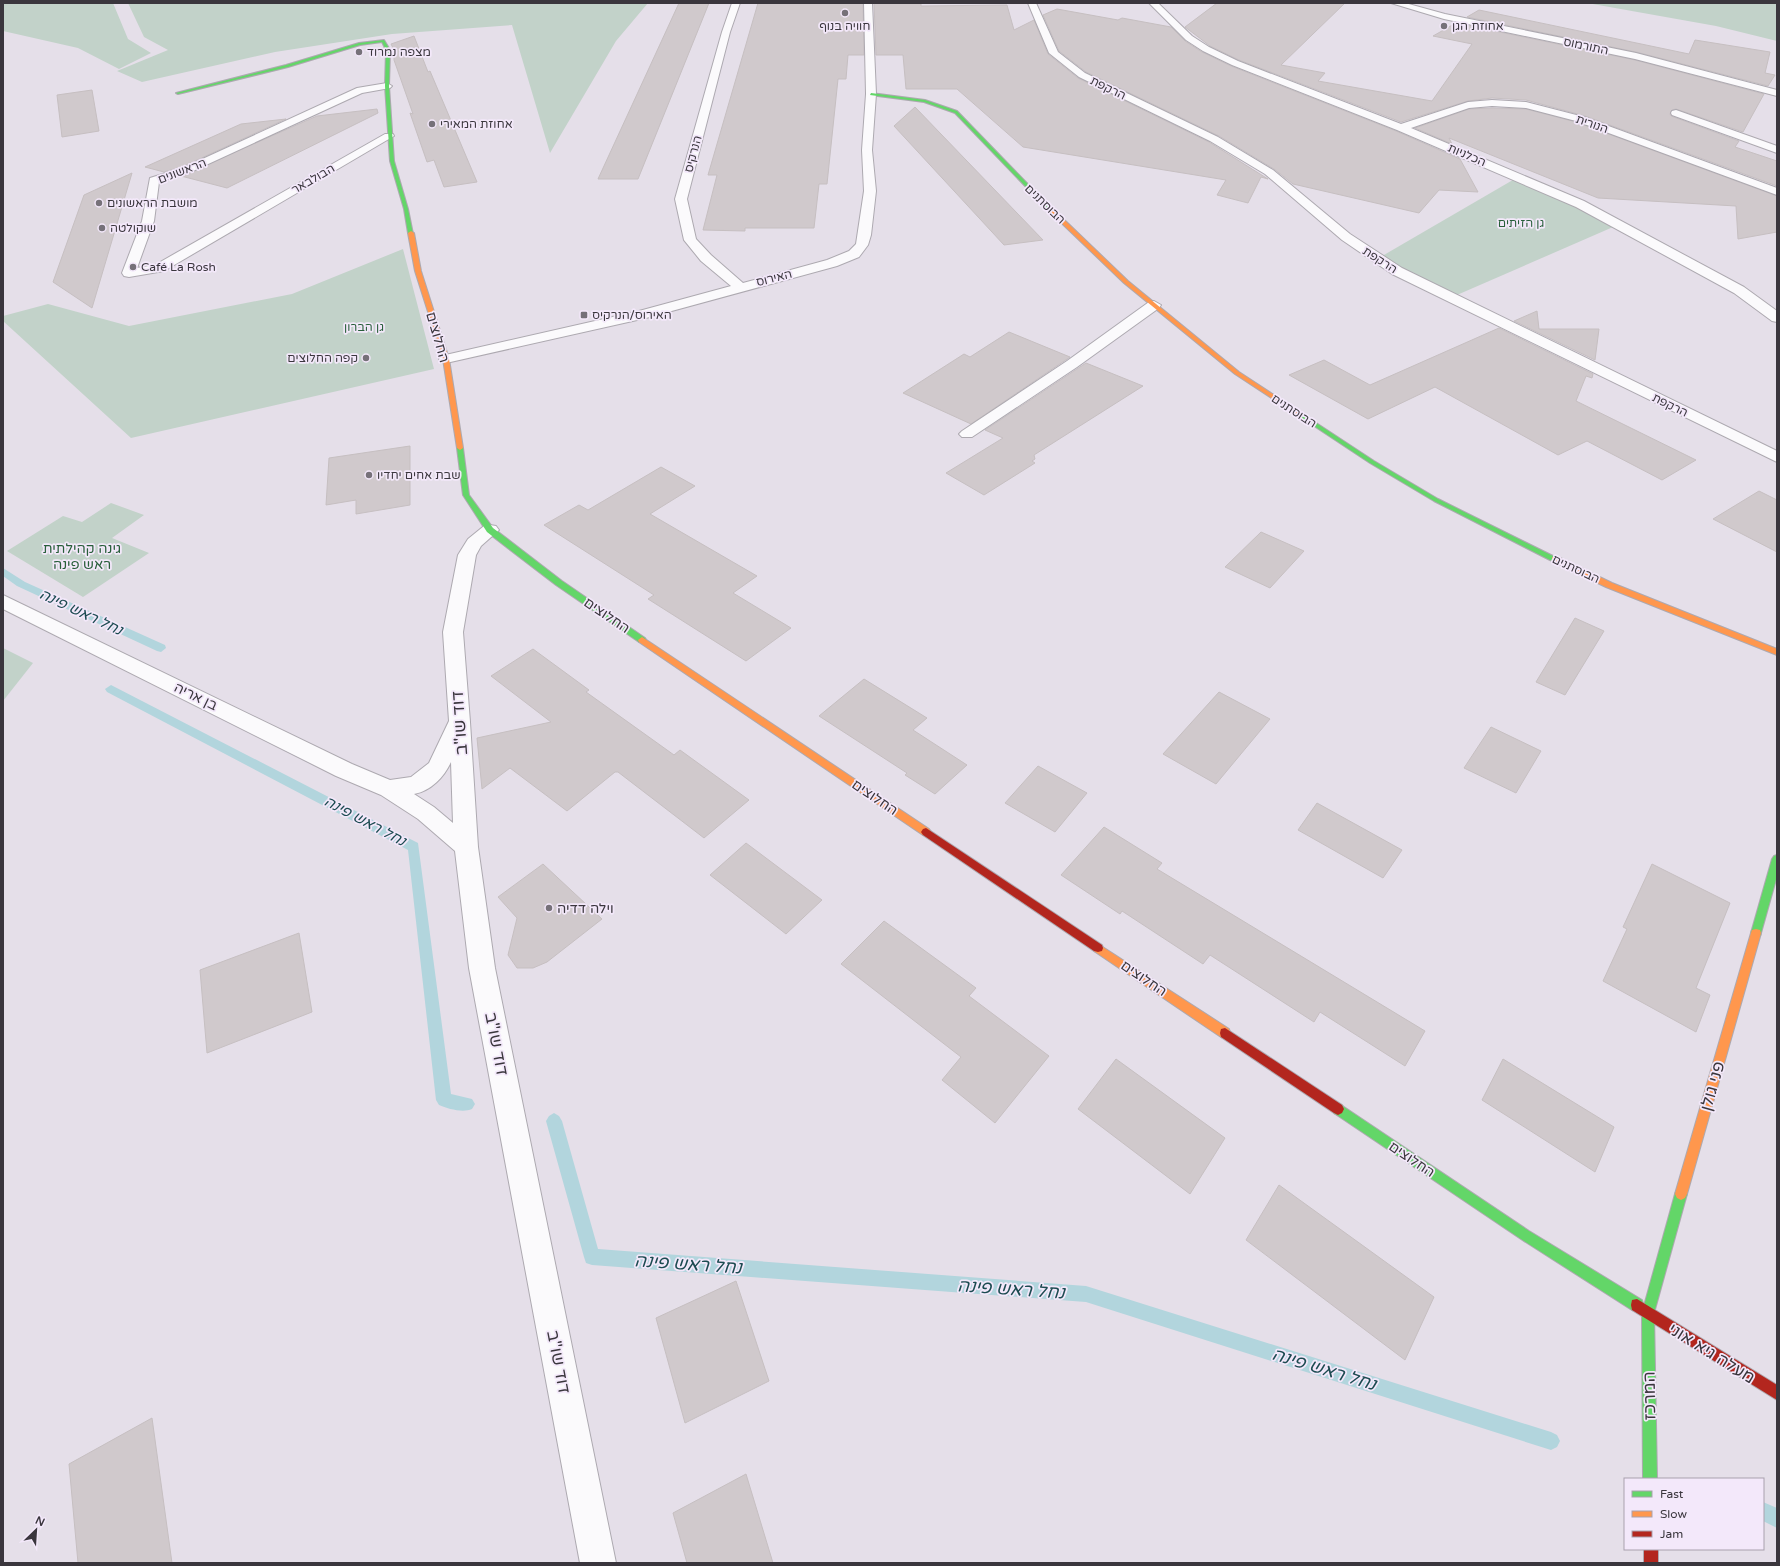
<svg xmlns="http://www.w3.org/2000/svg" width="1780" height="1566" font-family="'Varela Round','Noto Sans Hebrew',sans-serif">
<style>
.green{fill:#c2d2c9}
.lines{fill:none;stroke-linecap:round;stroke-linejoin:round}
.stream{fill:#b2d5dd;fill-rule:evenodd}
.building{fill:#d0c9cc;stroke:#c6bfc1}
.lane-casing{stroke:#ada9b0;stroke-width:2}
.street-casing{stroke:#ada9b0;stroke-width:2}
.fast-casing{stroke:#ada9b0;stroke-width:2}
.slow-casing{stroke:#ada9b0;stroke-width:2}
.jam-casing{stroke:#ada9b0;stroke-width:2}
.lane{fill:#fbfafc;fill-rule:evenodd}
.street{fill:#fbfafc;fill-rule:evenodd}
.fast{fill:#63d668;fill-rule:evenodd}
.slow{fill:#ff974d;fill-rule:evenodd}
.jam{fill:#b3261e;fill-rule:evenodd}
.poi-dot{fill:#767179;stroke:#f3e8fa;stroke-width:1.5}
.labels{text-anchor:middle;stroke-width:3.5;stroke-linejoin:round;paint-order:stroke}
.far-poi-label{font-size:12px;fill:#3a363d;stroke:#f3e8fa;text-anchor:start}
.far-street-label{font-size:12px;fill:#3a363d;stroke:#f3e8fa}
.far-park-label{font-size:12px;fill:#285f3a;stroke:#f3e8fa}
.street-label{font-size:14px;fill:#3a363d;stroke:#f3e8fa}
.park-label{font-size:14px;fill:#285f3a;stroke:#f3e8fa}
.poi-label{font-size:14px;fill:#3a363d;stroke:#f3e8fa;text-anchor:start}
.water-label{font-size:15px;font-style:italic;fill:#1c4b51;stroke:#f3e8fa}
.near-street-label{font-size:17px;fill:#3a363d;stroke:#f3e8fa}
.near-water-label{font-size:18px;font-style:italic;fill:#1c4b51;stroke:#f3e8fa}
</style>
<rect width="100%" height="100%" fill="#e5dfe9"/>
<g class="green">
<polygon points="3,3 113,3 128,39 151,53 119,69 78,48 3,31"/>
<polygon points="128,3 648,3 616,41 550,153 512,25 392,34 275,52 142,82 117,71 168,50 144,37"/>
<polygon points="1587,3 1777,3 1777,41 1716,26"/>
<polygon points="1518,177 1620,224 1450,298 1377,259"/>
<polygon points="403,249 434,369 131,438 3,321 3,316 48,304 129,326 292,294"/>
<polygon points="111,503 144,515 112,538 149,553 83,597 7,551 63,516 82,522"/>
<polygon points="3,648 33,663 3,701"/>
</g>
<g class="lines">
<g class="stream">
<polygon points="3,568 25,582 165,645 166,648 161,652 157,651 17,586 3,576"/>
<path d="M111 685 418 843 451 1094 472 1099 475 1104 472 1109C463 1113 448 1109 439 1105L436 1100 408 850 107 692 105 689Z"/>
<polygon points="554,1113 559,1116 562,1121 598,1249 1086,1286 1551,1432 1557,1435 1560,1441 1557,1447 1551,1450 1086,1302 592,1265 586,1263 584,1257 546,1121 549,1116"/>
<polygon points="1763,1502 1777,1508 1777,1528 1763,1521"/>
</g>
</g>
<g class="building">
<polygon points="679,3 709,3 638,179 598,179"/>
<polygon points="758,3 863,3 864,55 848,55 846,79 838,79 827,184 819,184 814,228 745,228 745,231 703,230 717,175 708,175"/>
<polygon points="874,3 921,3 921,6 1007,5 1014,30 1034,20 1048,54 1078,78 1209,142 1268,179 1261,177 1248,203 1217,195 1226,180 1023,147 957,89 906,89 903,55 876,55"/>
<polygon points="1217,3 1345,3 1281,65 1325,73 1318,81 1432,101 1472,44 1433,36 1456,23 1635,60 1764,94 1743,132 1676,109 1672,110 1670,114 1671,116 1739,141 1735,147 1777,161 1777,186 1585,116 1526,100 1492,98 1468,101 1401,122 1239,60 1210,46 1185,27"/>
<polygon points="1057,9 1118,20 1122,18 1171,27 1185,41 1202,52 1231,66 1396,131 1460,159 1478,192 1439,190 1419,213 1293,184 1274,169 1219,136 1086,72 1059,51 1043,15"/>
<polygon points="1479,10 1689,54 1695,40 1770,52 1765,73 1775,75 1768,86 1636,52 1467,17"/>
<polygon points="414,36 428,72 430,71 477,182 444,187 434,160 427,162 410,113 413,114 394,60 394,50 391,44"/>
<polygon points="92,90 99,131 62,137 57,95"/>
<polygon points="915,107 1043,240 1004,245 894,126"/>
<polygon points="1492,108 1526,109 1576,122 1777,196 1777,232 1738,239 1736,206 1598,198 1449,138 1452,144 1415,128 1469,109"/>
<polygon points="377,109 378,113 227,188 181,176 317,116"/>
<polygon points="286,119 184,166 164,172 145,167 241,124"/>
<polygon points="132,173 92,308 53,282 84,195"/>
<polygon points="1537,311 1539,329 1599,329 1595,360 1514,321"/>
<polygon points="1499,328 1593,374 1592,378 1586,376 1576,401 1696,460 1662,480 1587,441 1558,455 1435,387 1368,419 1289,375 1324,360 1370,385"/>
<polygon points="1009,332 1070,357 971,424 903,393 964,354 970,357"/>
<polygon points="1086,363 1143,386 1034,455 1035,459 1032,461 1035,463 984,495 946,473 1003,438 985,430"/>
<polygon points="410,446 410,505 356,514 356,500 326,505 329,458"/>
<polygon points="661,467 695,486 650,514 757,576 733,593 791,628 746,661 648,599 654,595 544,525 579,505 588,510"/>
<polygon points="1759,491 1777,500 1777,552 1713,519"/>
<polygon points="1261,532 1304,551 1270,588 1225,567"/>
<polygon points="1575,618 1604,631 1565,695 1536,682"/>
<polygon points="533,649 589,690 586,692 674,755 680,750 749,800 704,838 618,772 615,772 567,811 510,768 482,789 477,738 551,722 491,676"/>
<polygon points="864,679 927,718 913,730 967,765 935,794 905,775 907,773 819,716"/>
<polygon points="1219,692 1270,719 1216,784 1163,754"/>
<polygon points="1491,727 1541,751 1516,793 1464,768"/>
<polygon points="1038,766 1087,793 1055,832 1005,803"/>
<polygon points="1317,803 1402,850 1383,878 1298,830"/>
<polygon points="1104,827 1162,863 1157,869 1425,1031 1405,1066 1320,1012 1314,1022 1210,955 1203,964 1122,911 1120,914 1061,875"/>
<polygon points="746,843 822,900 786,934 710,875"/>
<polygon points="543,864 602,919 547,962 533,968 517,968 508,955 517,918 498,897"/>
<polygon points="1652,864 1730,903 1696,988 1710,995 1696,1032 1603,981 1627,929 1623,927"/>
<polygon points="884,921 976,988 969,996 1049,1056 995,1123 942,1080 961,1057 841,964"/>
<polygon points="299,933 312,1012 207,1053 200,970"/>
<polygon points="1116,1059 1225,1138 1190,1194 1078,1109"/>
<polygon points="1503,1059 1614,1127 1595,1172 1482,1100"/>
<polygon points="1279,1185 1434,1297 1405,1360 1246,1240"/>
<polygon points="736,1281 769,1381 685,1423 656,1318"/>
<polygon points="152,1418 172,1563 78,1563 69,1464"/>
<polygon points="746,1474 773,1563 687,1563 673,1513"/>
</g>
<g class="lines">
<g class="lane-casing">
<polygon id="lane" points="1154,301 1161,305 1159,308 1077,367 972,437 962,437 959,434 962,431 1067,361 1149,302"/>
</g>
<g class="street-casing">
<g id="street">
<polygon points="732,3 740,3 730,32 687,199 696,239 711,255 743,283 827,260 849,251 856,244 864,191 862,150 866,94 864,3 872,3 876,94 872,150 876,191 871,235 868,245 859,257 837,266 646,318 446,363 441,362 439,359 441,356 639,311 731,286 701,261 684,240 675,199 722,32"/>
<polygon points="1028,3 1036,3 1058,52 1085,73 1218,137 1273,170 1350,234 1402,268 1777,451 1777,462 1392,274 1342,240 1265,174 1210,141 1079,77 1049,53"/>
<polygon points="1149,3 1158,3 1192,36 1209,47 1238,61 1401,124 1468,102 1492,100 1526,102 1584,117 1777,188 1777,195 1576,121 1526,108 1492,106 1469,108 1411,128 1584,201 1744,287 1777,311 1777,322 1772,321 1734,293 1576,207 1397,130 1232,65 1203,51 1186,40"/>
<polygon points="1391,3 1405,3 1445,14 1636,53 1777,90 1777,96 1635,59 1444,19"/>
<polygon points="387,83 392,86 390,88 362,93 193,171 159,182 154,221 137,268 155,265 385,134 393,134 394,136 164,271 129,277 124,276 122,273 142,221 150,178 185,167 357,88"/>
<polygon points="1676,110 1777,146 1777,153 1672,115 1671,113 1672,111"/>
<path d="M490 525 496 526 499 530 481 546 476 555 463 632 470 722 478 847 495 968 616 1563H580L469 968 455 851 418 819 381 795 336 776 3 609V595L352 764 390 780 411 777 429 763 449 721 443 632 458 555 468 539 484 526ZM451 762 453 823 434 807 414 794C431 791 444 777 451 762Z"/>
</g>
</g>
<g class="fast-casing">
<g id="fast">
<polygon points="384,40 390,50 389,86 394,161 408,209 413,234 408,233 404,209 390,161 385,86 386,50 382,42 360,45 288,67 178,94 176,93 286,65 359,43"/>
<polygon points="871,93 925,100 957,111 1054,211 1050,212 955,113 924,102 870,95"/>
<polygon points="1301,413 1374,461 1438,499 1559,559 1558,561 1552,561 1434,501 1370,463 1299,416 1298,415"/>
<polygon points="460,446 463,448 469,495 493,528 562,581 645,638 646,640 645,642 639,642 556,585 487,532 463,495 457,448"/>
<polygon points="1777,855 1777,876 1761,933 1760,936 1756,937 1752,936 1751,933 1772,859 1774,856"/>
<polygon points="1338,1103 1529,1231 1642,1300 1643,1305 1642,1310 1637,1311 1632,1310 1521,1239 1334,1113 1332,1109 1334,1105"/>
<polygon points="1681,1188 1685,1190 1687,1194 1654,1313 1657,1479 1643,1479 1642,1313 1675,1194 1677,1190"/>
</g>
</g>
<g class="slow-casing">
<g id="slow">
<polygon points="1050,210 1054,210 1128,281 1239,372 1303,414 1303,416 1299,416 1235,374 1124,283 1050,212"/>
<polygon points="411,231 414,233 421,271 449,359 463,448 460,450 457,448 443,359 415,271 408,233"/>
<polygon points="1552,557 1558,557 1612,583 1777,649 1777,655 1606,587 1552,561"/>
<polygon points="642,637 929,829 931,832 929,835 923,835 639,642 638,640"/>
<polygon points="1756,929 1760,930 1761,933 1687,1194 1685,1198 1681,1200 1677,1198 1675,1194 1751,933 1752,930"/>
<polygon points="1098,944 1229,1029 1230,1033 1229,1037 1225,1038 1221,1037 1094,951 1093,948 1094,945"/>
</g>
</g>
<g class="jam-casing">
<g id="jam">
<polygon points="926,828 1102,945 1103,948 1102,951 1098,952 1094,951 923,835 921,832 923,829"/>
<polygon points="1225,1028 1342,1105 1344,1109 1342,1113 1338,1115 1334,1113 1221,1037 1220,1033 1221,1029"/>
<polygon points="1637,1299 1777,1385 1777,1400 1632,1310 1631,1305 1632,1300"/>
<rect x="1644" y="1549" width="14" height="14"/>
</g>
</g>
<use href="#lane" class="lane"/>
<use href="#street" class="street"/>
<use href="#fast" class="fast"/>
<use href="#slow" class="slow"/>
<use href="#jam" class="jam"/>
</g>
<g class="poi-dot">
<circle cx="845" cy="13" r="4"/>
<circle cx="1444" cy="26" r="4"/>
<circle cx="359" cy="52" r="4"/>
<circle cx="432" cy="124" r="4"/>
<circle cx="99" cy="203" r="4"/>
<circle cx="102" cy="228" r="4"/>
<circle cx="133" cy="267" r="4"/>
<rect x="580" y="311" width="8" height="8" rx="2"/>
<circle cx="366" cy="358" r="4"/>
<circle cx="369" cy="475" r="4"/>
<circle cx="549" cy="908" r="4"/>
</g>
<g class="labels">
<g class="far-poi-label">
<text x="845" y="30" text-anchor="middle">חוויה בנוף</text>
<text x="1452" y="30">אחוזת הגן</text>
<text x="367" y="56">מצפה נמרוד</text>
<text x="440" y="128">אחוזת המאירי</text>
<text x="107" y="207">מושבת הראשונים</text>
<text x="110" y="232">שוקולטה</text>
<text x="141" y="271">Café La Rosh</text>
<text x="592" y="319">האירוס/הנרקיס</text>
<text x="358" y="362" text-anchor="end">קפה החלוצים</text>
<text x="377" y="479">שבת אחים יחדיו</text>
</g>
<g class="far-street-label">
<text transform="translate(1586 46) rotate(12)" y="4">התורמוס</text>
<text transform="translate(1108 88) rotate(26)" y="4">הרקפת</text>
<text transform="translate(1592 124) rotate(19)" y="4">הנורית</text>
<text transform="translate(693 154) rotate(-75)" y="4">הנרקיס</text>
<text transform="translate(1467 155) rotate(23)" y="4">הכלניות</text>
<text transform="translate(182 171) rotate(-21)" y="4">הראשונים</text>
<text transform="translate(313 179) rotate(-30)" y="4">הבולבאר</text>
<text transform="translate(1045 204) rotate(44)" y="4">הבוסתנים</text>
<text transform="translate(1380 260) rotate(33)" y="4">הרקפת</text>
<text transform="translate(774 278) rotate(-14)" y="4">האירוס</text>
<text transform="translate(1670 405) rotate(26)" y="4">הרקפת</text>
<text transform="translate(1294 411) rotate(33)" y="4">הבוסתנים</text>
<text transform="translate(1576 569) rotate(25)" y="4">הבוסתנים</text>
</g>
<g class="far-park-label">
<text x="1521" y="227">גן הזיתים</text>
<text x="364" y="331">גן הברון</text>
</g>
<g class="street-label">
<text transform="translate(438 337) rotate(74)" y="5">החלוצים</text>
<text transform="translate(607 615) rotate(34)" y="5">החלוצים</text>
<text transform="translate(196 696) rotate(26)" y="5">בן אריה</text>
<text transform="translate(875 797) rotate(34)" y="5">החלוצים</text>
<text transform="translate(1144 978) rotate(34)" y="5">החלוצים</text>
<text transform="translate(1412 1159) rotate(34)" y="5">החלוצים</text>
</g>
<g class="park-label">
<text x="82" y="553">גינה קהילתית<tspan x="82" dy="16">ראש פינה</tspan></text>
</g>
<g class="poi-label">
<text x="557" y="913">וילה דדיה</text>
</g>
<g class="water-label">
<text transform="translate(81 612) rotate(25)" y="5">נחל ראש פינה</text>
<text transform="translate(365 821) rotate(28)" y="5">נחל ראש פינה</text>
</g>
<g class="near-street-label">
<text transform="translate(459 723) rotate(-94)" y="6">דוד שו"ב</text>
<text transform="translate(497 1044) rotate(79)" y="6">דוד שו"ב</text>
<text transform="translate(1712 1086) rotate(-74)" y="6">פני גולן</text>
<text transform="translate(1712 1353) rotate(32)" y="6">מעלה גיא אוני</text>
<text transform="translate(559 1362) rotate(79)" y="6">דוד שו"ב</text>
<text transform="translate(1649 1396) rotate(-91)" y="6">המרכז</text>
</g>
<g class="near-water-label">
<text transform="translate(688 1264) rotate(4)" y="6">נחל ראש פינה</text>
<text transform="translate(1011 1289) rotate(4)" y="6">נחל ראש פינה</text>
<text transform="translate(1324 1369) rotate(17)" y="6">נחל ראש פינה</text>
</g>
</g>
<rect width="1780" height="1566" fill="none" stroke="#3a363d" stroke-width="8"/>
<rect x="1624" y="1478" width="140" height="72" fill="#f3e8fa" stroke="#a9a1ae"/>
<rect x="1632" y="1491" width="20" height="6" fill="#63d668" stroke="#a9a1ae"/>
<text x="1660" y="1498" font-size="12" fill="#3a363d">Fast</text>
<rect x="1632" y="1511" width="20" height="6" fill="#ff974d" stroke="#a9a1ae"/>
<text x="1660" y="1518" font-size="12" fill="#3a363d">Slow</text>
<rect x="1632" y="1531" width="20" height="6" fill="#b3261e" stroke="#a9a1ae"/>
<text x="1660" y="1538" font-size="12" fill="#3a363d">Jam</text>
<g transform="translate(36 1530) rotate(25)" stroke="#f3e8fa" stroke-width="3" paint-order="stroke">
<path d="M0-3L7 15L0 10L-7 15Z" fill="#3a363d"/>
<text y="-6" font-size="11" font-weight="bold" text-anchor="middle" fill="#3a363d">N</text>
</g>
</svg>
